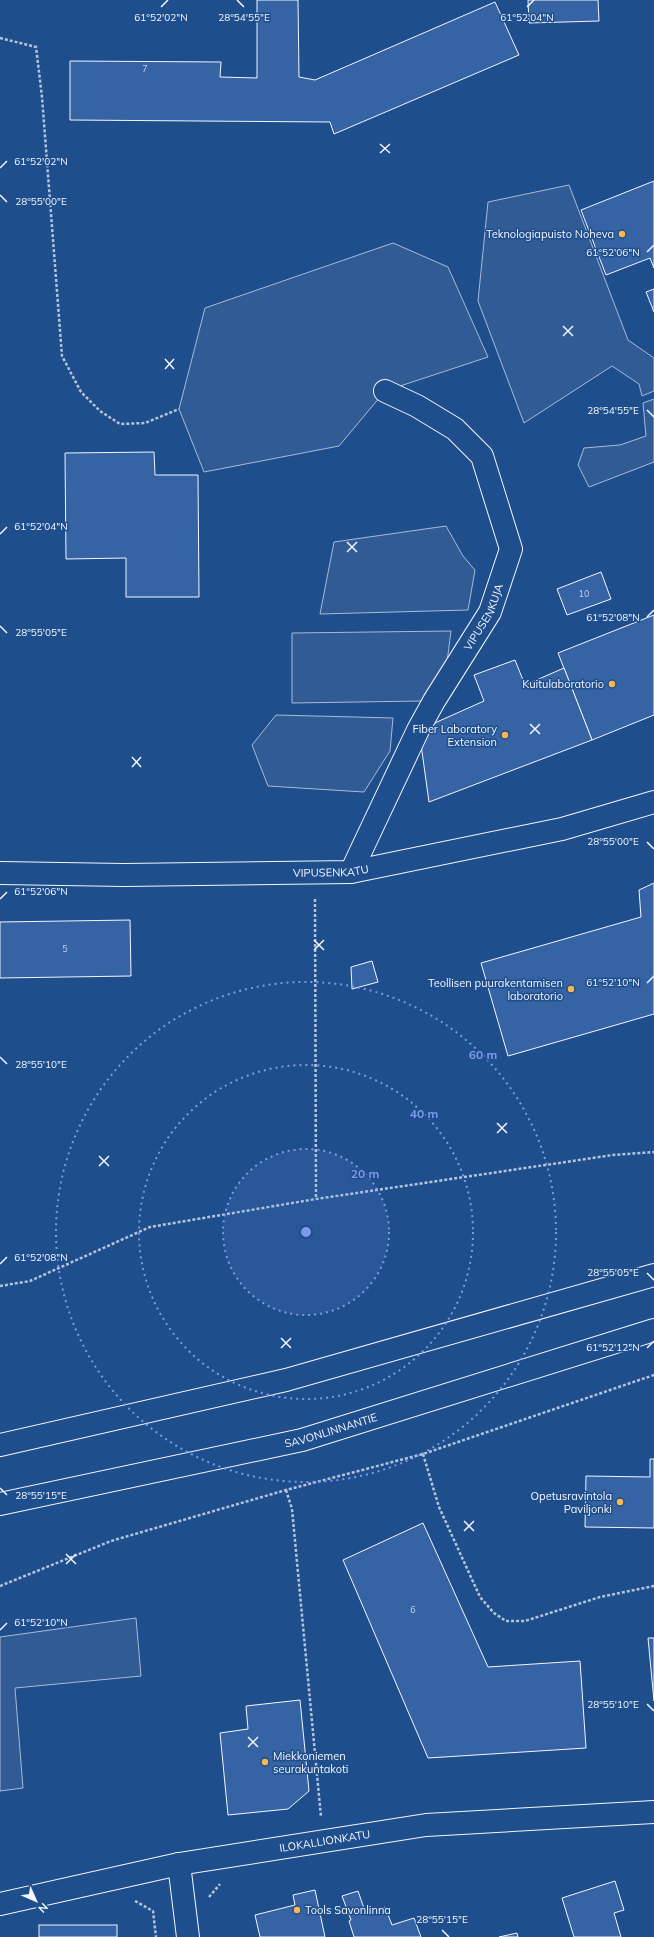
<svg xmlns="http://www.w3.org/2000/svg" width="654" height="1937" font-family="Mulish,sans-serif">
<style>
.parking{fill:#305b95;stroke:#a8bbd7}
.building{fill:#3563a3;stroke:#f2f6ff}
.lines{fill:none;stroke-linecap:round;stroke-linejoin:round}
.minor-casing{stroke:#f2f6ff;stroke-width:24}
.highway-casing{stroke:#f2f6ff;stroke-width:24}
.path{stroke:#b3c4dc;stroke-width:2.5;stroke-dasharray:3 2;stroke-linecap:butt}
.minor{stroke:#1f4e8c;stroke-width:22}
.highway{stroke:#1f4e8c;stroke-width:22}
.ticks{fill:none;stroke:#f2f6ff;stroke-width:1.5}
.ring{fill:none;stroke:#7d9aea;stroke-width:2;stroke-dasharray:2 4}
.poi-dot{fill:#ffb74d;stroke:#1f4e8c;stroke-width:1.5}
.labels{text-anchor:middle;stroke-width:3;stroke-linejoin:round;paint-order:stroke}
.number-label{font-size:9px;fill:#c3d1e8}
.poi-label{font-size:11px;fill:#f2f6ff;stroke:#1f4e8c;text-anchor:end}
.street-label{font-size:11px;fill:#f2f6ff;stroke:#1f4e8c}
.ticks-label{font-size:10px;text-anchor:middle;fill:#f2f6ff;stroke:#1f4e8c;stroke-width:3;stroke-linejoin:round;paint-order:stroke}
.centre{fill:#7d9aea;stroke:#1f4e8c;stroke-width:2}
.ring-label{font-size:12px;text-anchor:middle;font-weight:bold;fill:#7d9aea;stroke:#1f4e8c;stroke-width:3;stroke-linejoin:round;paint-order:stroke}
</style>
<rect width="100%" height="100%" fill="#1f4e8c"/>
<g class="parking">
<polygon points="569,185 628,340 654,358 654,391 642,396 639,384 612,366 524,423 478,301 488,202"/>
<polygon points="393,243 448,267 488,357 385,391 339,446 204,472 179,409 205,308"/>
<polygon points="654,399 654,462 589,487 578,465 584,448 620,445 646,436 643,403"/>
<polygon points="446,526 463,556 475,570 468,610 320,614 334,542"/>
<polygon points="451,631 447,662 422,701 292,703 292,633"/>
<polygon points="276,715 393,718 390,751 364,792 268,786 252,745"/>
<polygon points="136,1618 141,1676 15,1688 23,1788 0,1791 0,1637"/>
</g>
<g class="building">
<polygon points="257,0 298,0 299,77 315,80 495,2 519,55 334,134 330,122 70,120 70,61 221,62 220,77 257,78"/>
<polygon points="528,0 598,0 599,21 529,23"/>
<polygon points="654,181 654,268 650,258 606,275 581,210"/>
<polygon points="654,289 654,312 646,292"/>
<polygon points="154,452 155,475 198,475 199,597 126,597 126,558 66,559 65,453"/>
<polygon points="601,572 611,599 567,615 557,589"/>
<polygon points="654,615 654,715 592,740 558,653"/>
<polygon points="515,660 525,685 564,668 592,740 429,802 419,730 484,701 474,675"/>
<polygon points="654,883 654,1014 508,1056 481,963 641,917 639,890"/>
<polygon points="130,920 131,976 0,978 0,922"/>
<polygon points="372,961 378,982 352,989 351,967"/>
<polygon points="650,1459 654,1459 654,1528 585,1527 586,1476 650,1477"/>
<polygon points="423,1523 488,1667 580,1661 586,1748 428,1758 343,1560"/>
<polygon points="648,1638 654,1638 654,1701"/>
<polygon points="300,1700 309,1791 288,1809 228,1815 220,1733 248,1729 246,1706"/>
<polygon points="615,1881 624,1910 614,1913 621,1937 574,1937 562,1898"/>
<polygon points="315,1890 325,1937 260,1937 255,1915 295,1905 293,1895"/>
<polygon points="358,1891 366,1914 385,1907 392,1925 414,1918 421,1937 354,1937 349,1921 351,1920 342,1896"/>
<rect x="39" y="1925" width="78" height="12"/>
<polygon points="517,1933 518,1937 499,1937"/>
</g>
<g class="lines">
<g class="minor-casing">
<g id="minor">
<path id="s1" d="M351 872 418 730 434 701 490 612 511 549 482 456 455 429 417 406 385 391"/>
<path id="s2" d="M0 873 124 875 351 872 562 829 654 802"/>
<polyline points="179,1864 188,1937"/>
<path id="s3" d="M0 1904 179 1864 426 1825 654 1812"/>
</g>
</g>
<g class="highway-casing">
<g id="highway">
<polyline points="0,1445 286,1380 654,1275"/>
<path id="s4" d="M0 1504 302 1440 654 1330"/>
</g>
</g>
<g class="path">
<polyline points="0,38 36,47 42,97 62,356 81,392 100,411 120,424 145,423 179,409"/>
<polyline points="315,899 316,1199"/>
<polyline points="0,1286 30,1281 150,1227 316,1199 613,1155 654,1152"/>
<polyline points="423,1454 439,1507 480,1597 494,1613 506,1621 525,1621 600,1597 654,1586"/>
<polyline points="286,1490 292,1509 321,1817"/>
<polyline points="0,1586 111,1541 286,1490 423,1454 654,1375"/>
<polyline points="209,1897 220,1884"/>
<polyline points="135,1901 153,1911 156,1937"/>
</g>
<use href="#minor" class="minor"/>
<use href="#highway" class="highway"/>
</g>
<path class="ticks" d="M237 0 244 7M161 7 168 0M527 7 534 0M380 144 390 153M380 153 390 144M0 168 7 161M0 195 7 202M647 252 654 245M563 326 573 336M563 336 573 326M165 359 174 369M165 369 174 359M647 410 654 417M0 534 7 527M347 542 357 552M347 552 357 542M647 617 654 610M0 626 7 633M530 724 540 734M530 734 540 724M132 757 141 767M132 767 141 757M647 842 654 849M0 899 7 892M314 940 324 950M314 950 324 940M647 983 654 976M0 1057 7 1064M497 1123 507 1133M497 1133 507 1123M99 1156 109 1166M99 1166 109 1156M0 1264 7 1257M647 1273 654 1280M281 1338 291 1348M281 1348 291 1338M647 1348 654 1341M0 1488 7 1495M464 1521 474 1531M464 1531 474 1521M66 1554 76 1564M66 1564 76 1554M0 1630 7 1623M647 1704 654 1711M248 1737 258 1747M248 1747 258 1737M442 1930 449 1937"/>
<circle cx="306" cy="1232" r="83" fill="#7d9aea" fill-opacity=".12"/>
<g class="ring">
<circle cx="306" cy="1232" r="83"/>
<circle cx="306" cy="1232" r="167"/>
<circle cx="306" cy="1232" r="250"/>
</g>
<g class="poi-dot">
<circle cx="622" cy="234" r="4"/>
<circle cx="612" cy="684" r="4"/>
<circle cx="505" cy="735" r="4"/>
<circle cx="571" cy="989" r="4"/>
<circle cx="620" cy="1502" r="4"/>
<circle cx="265" cy="1762" r="4"/>
<circle cx="297" cy="1910" r="4"/>
</g>
<g class="labels">
<g class="number-label">
<text x="145" y="72">7</text>
<text x="584" y="597">10</text>
<text x="65" y="952">5</text>
<text x="413" y="1613">6</text>
</g>
<g class="poi-label">
<text x="614" y="238">Teknologiapuisto Noheva</text>
<text x="604" y="688">Kuitulaboratorio</text>
<text x="497" y="733">Fiber Laboratory<tspan x="497" dy="13">Extension</tspan></text>
<text x="563" y="987">Teollisen puurakentamisen<tspan x="563" dy="13">laboratorio</tspan></text>
<text x="612" y="1500">Opetusravintola<tspan x="612" dy="13">Paviljonki</tspan></text>
<text x="273" y="1760" text-anchor="start">Miekkoniemen<tspan x="273" dy="13">seurakuntakoti</tspan></text>
<text x="305" y="1914" text-anchor="start">Tools Savonlinna</text>
</g>
<g class="street-label">
<text dy="4" stroke="none"><textPath href="#s1" startOffset="288">VIPUSENKUJA</textPath></text>
<text dy="4" stroke="none"><textPath href="#s2" startOffset="331">VIPUSENKATU</textPath></text>
<text dy="4" stroke="none"><textPath href="#s4" startOffset="339">SAVONLINNANTIE</textPath></text>
<text dy="4" stroke="none"><textPath href="#s3" startOffset="331">ILOKALLIONKATU</textPath></text>
</g>
</g>
<g class="ticks-label">
<text x="161" y="21">61°52'02"N</text>
<text x="244" y="21">28°54'55"E</text>
<text x="527" y="21">61°52'04"N</text>
<text x="41" y="165">61°52'02"N</text>
<text x="41" y="205">28°55'00"E</text>
<text x="613" y="256">61°52'06"N</text>
<text x="613" y="414">28°54'55"E</text>
<text x="41" y="530">61°52'04"N</text>
<text x="613" y="621">61°52'08"N</text>
<text x="41" y="636">28°55'05"E</text>
<text x="613" y="845">28°55'00"E</text>
<text x="41" y="895">61°52'06"N</text>
<text x="613" y="986">61°52'10"N</text>
<text x="41" y="1068">28°55'10"E</text>
<text x="41" y="1261">61°52'08"N</text>
<text x="613" y="1276">28°55'05"E</text>
<text x="613" y="1351">61°52'12"N</text>
<text x="41" y="1499">28°55'15"E</text>
<text x="41" y="1626">61°52'10"N</text>
<text x="613" y="1708">28°55'10"E</text>
<text x="442" y="1923">28°55'15"E</text>
</g>
<circle cx="306" cy="1232" r="6" class="centre"/>
<g class="ring-label">
<text x="483" y="1059">60 m</text>
<text x="424" y="1118">40 m</text>
<text x="365" y="1178">20 m</text>
</g>
<g transform="translate(36 1901) rotate(135)" stroke="#1f4e8c" stroke-width="3" paint-order="stroke">
<path d="M0-3L7 15L0 10L-7 15Z" fill="#f2f6ff"/>
<text y="-6" font-size="11" font-weight="bold" text-anchor="middle" fill="#f2f6ff">N</text>
</g>
</svg>
